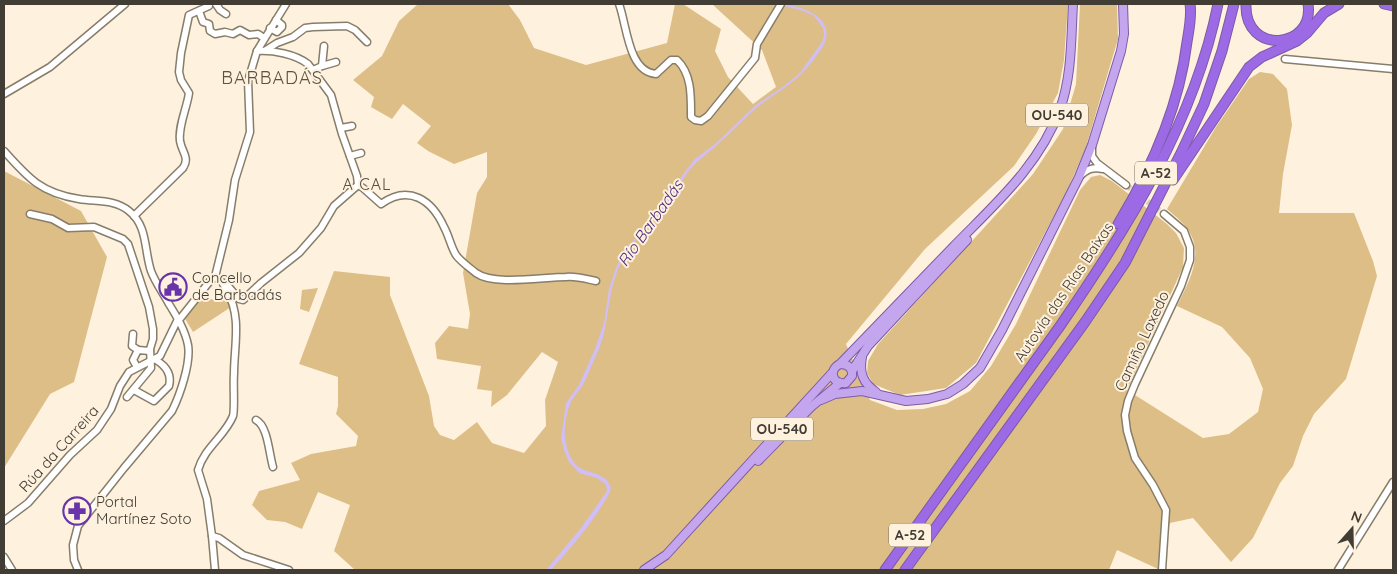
<svg xmlns="http://www.w3.org/2000/svg" width="1397" height="574" font-family="Quicksand,sans-serif">
<style>
.green{fill:#ddbe87}
.water{fill:#d0bef5}
.lines{fill:none;stroke-linecap:round;stroke-linejoin:round}
.minor-tunnel{stroke:#d8cebc;stroke-width:6;stroke-dasharray:6 3;stroke-linecap:butt}
.minor-casing{stroke:#877d6b;stroke-width:9}
.major-casing{stroke:#7c5aa6;stroke-width:10}
.highway-casing{stroke:#7c5aa6;stroke-width:11}
.minor{stroke:#fff;stroke-width:6}
.major{stroke:#c4a6ef;stroke-width:8}
.highway{stroke:#9c6ae4;stroke-width:9}
.labels{text-anchor:middle;stroke-width:4;stroke-linejoin:round;paint-order:stroke}
.shield{fill:#fef2de;stroke:#7a7367;stroke-width:1}
.shield-label{font-size:14px;font-weight:bold;fill:#413c34}
.poi-label{font-size:15px;fill:#413c34;stroke:#fef2de;text-anchor:start}
.street-label{font-size:15px;fill:#413c34;stroke:#fef2de}
.neighbourhood-label{font-size:16px;letter-spacing:1px;fill:#5b5241;stroke:#fef2de}
.water-label{font-size:16px;font-style:italic;fill:#4e2c7b;stroke:#fef2de}
.quarter-label{font-size:18px;letter-spacing:1px;fill:#5b5241;stroke:#fef2de}
</style>
<rect width="100%" height="100%" fill="#fef2de"/>
<g class="green">
<path d="M418 4H508L520 20 534 48 586 65 667 43 675 4H683L721 29 715 51 728 77 753 104 776 87 762 50 712 4H1068L1064 60 1058 93 1036 134 1014 166 925 249 846 344 870 400 897 410 923 409 946 404 970 391 991 366 1016 324 1080 190 1091 177 1100 175 1112 181 1167 224 1176 233 1184 248 1183 267 1127 390 1203 438 1229 434 1258 412 1263 389 1250 358 1222 327 1177 306C1187 285 1203 259 1191 235 1186 224 1176 217 1167 209L1216 127 1249 79 1260 72 1273 74 1287 89 1292 125 1283 174 1279 213H1354L1373 261 1377 276 1346 379 1314 414 1303 436 1293 466 1280 483 1253 538 1231 562 1193 518 1170 523 1158 569 1117 550 1109 570H355L334 551 350 505 318 492 302 529 285 522 267 520 252 505 259 491 300 480 291 463 311 454 356 446 358 436 336 414 338 406V377L299 364 334 271 390 277V295L429 396 434 426 440 435 454 440 477 422 492 443 524 453 546 426 545 400 558 362 542 352 507 395 491 407 492 391 477 389 481 366 437 359 435 343 449 326 468 329 470 314 463 273 477 193 487 177V152L454 164 428 151 417 143 431 126 403 104 392 119 371 107 374 97 353 80 382 56 399 21Z"/>
<polygon points="1080,4 1117,4 1118,39 1085,150 1065,195 976,363 946,388 900,395 873,384 867,373 868,361 878,344 1033,174 1063,129 1076,84"/>
<polygon points="4,171 81,211 107,257 74,382 50,394 4,468"/>
<polygon points="318,288 309,312 300,309 302,290"/>
<polygon points="216,294 226,295 231,307 193,332 184,317 201,297 215,300"/>
</g>
<path class="water" d="M777 4C796 4 835 15 825 42 823 48 818 53 815 58 797 83 778 91 755 109 742 120 730 134 717 145 708 153 699 159 691 168 684 176 679 187 673 196 655 222 628 242 617 272 607 297 609 324 599 349 594 360 589 372 584 383 580 390 574 396 571 402 566 412 563 432 566 443 574 483 600 463 611 487L610 492C595 520 572 547 551 570H546L581 528 607 491 606 485 597 478 579 473 569 462 564 450 561 438 566 403 579 385 595 349 604 323 609 289 617 265 625 251 669 197 684 173 695 159 715 144 756 105 784 86 800 73 822 42 824 35 823 28 814 16 803 11Z"/>
<g class="lines">
<polyline class="minor-tunnel" points="1126,185 1164,214"/>
<g class="minor-casing">
<g id="minor">
<polyline points="216,4 220,10 226,14"/>
<path d="M619 4C627 25 628 72 656 74L671 60H677C692 74 691 97 691 117L695 120 701 121 708 116 755 58 757 44 781 4"/>
<polyline points="199,11 203,22 209,24 210,31 215,34 225,32 233,34 240,30 249,35 258,34 264,38"/>
<polyline points="270,28 277,32 282,27 282,25 276,20"/>
<polyline points="266,50 277,43 293,37 305,28 313,27 347,26 355,30 367,42"/>
<path d="M257 51C273 50 295 54 308 64L331 95 342 134 357 176 358 185 363 188 381 204C409 184 432 200 444 227 449 236 451 247 456 255 460 261 470 268 476 273 494 286 543 277 566 277 576 276 586 279 596 281"/>
<polyline points="1285,59 1393,69"/>
<polyline points="322,66 336,62"/>
<polyline points="313,70 322,66 324,46"/>
<polyline points="4,94 50,67 125,4"/>
<polyline points="341,128 352,126"/>
<polyline points="1092,148 1092,156 1097,163 1126,185"/>
<path d="M4 151C28 178 41 193 79 199 97 202 114 199 129 211 148 226 144 250 151 271 155 282 163 293 169 304 177 317 185 330 188 345 191 363 180 395 172 411L124 468 78 526 73 545 74 560 78 570"/>
<polyline points="350,156 361,153"/>
<path d="M1079 177C1087 169 1092 167 1103 169"/>
<polyline points="30,214 52,219 68,228 94,227 123,239 128,244 149,307 153,329 153,339 150,349 151,368 127,397"/>
<path d="M134 216 183 168C190 157 182 153 180 141 178 126 187 108 189 93L181 80 179 72 181 53 189 15 209 6V4"/>
<polyline points="215,277 229,220 235,180 250,132 248,81 257,51 286,4"/>
<polyline points="227,285 239,299 243,300 261,283 299,253 321,228 334,206 358,185"/>
<path d="M179 320 210 281 215 277C222 280 224 285 227 291 242 317 234 346 234 374 233 383 235 409 233 416 225 436 204 448 198 470L207 499 212 536 215 570"/>
<polyline points="133,334 132,346 138,350"/>
<polyline points="137,367 133,360 138,350 150,351"/>
<path d="M134 390 154 401 169 386C172 374 166 366 156 360"/>
<path d="M256 420C268 426 269 454 273 467"/>
<polyline points="4,521 28,503 70,455 97,430 111,409 120,386 129,372 160,356 178,319"/>
<polyline points="212,536 219,538 243,555 289,570"/>
<polyline points="4,557 12,570"/>
<polyline points="1162,570 1166,510 1153,485 1135,458 1127,431 1125,415 1128,401 1135,384 1181,286 1190,260 1190,247 1184,231 1164,214"/>
<polyline points="1338,570 1393,482"/>
</g>
</g>
<g class="major-casing">
<g id="major">
<path d="M862 357C859 373 863 383 876 392"/>
<path d="M840 364C848 364 853 368 852 376L846 383C832 385 828 370 840 364 878 325 916 285 954 246 994 205 1040 165 1060 109 1072 76 1071 39 1073 4"/>
<polyline points="852,371 868,346 967,240"/>
<polyline points="821,400 835,394 862,391 906,401 928,399 947,394 963,384 980,368 1002,330 1079,177 1092,145 1121,51 1124,34 1123,4"/>
<polyline points="758,461 811,407 840,383"/>
<polyline points="644,570 666,555 832,373"/>
</g>
</g>
<g class="highway-casing">
<g id="highway">
<path d="M1246 4C1244 56 1315 49 1308 4"/>
<polyline points="1384,4 1393,6"/>
<polyline points="1173,180 1249,67 1262,57 1297,41 1307,33 1324,13 1339,4"/>
<path d="M1118 224C1152 168 1179 108 1187 42 1189 29 1192 16 1190 4"/>
<path d="M885 570 1060 326C1128 227 1194 123 1218 4"/>
<polyline points="905,570 1085,322 1125,263 1181,153 1204,104 1222,51 1234,4"/>
</g>
</g>
<use href="#minor" class="minor"/>
<use href="#major" class="major"/>
<use href="#highway" class="highway"/>
</g>
<defs>
<g id="civic-ring" transform="scale(1.4375)"><circle r="9.5" fill="#fef2de" stroke="#6933aa" stroke-width="1.5"/><path d="M-.6-6.5H3V-4.5H.6V-3L4-1V1h2V6H-6V1h2V-1L-.6-3ZM-1.2 2.5V6h2.4V2.5Z" fill="#6933aa"/></g>
<g id="pharmacy-ring" transform="scale(1.4375)"><circle r="9.5" fill="#fef2de" stroke="#6933aa" stroke-width="1.5"/><path d="M-2-6h4v4h4v4h-4v4h-4v-4h-4v-4h4Z" fill="#6933aa"/></g>
</defs>
<g fill-rule="evenodd">
<use href="#civic-ring" x="173" y="287"/>
<use href="#pharmacy-ring" x="77" y="511"/>
</g>
<g class="labels">
<g class="shield">
<rect x="1026" y="103.5" width="62" height="23" rx="4"/>
<rect x="1135" y="161.5" width="42" height="23" rx="4"/>
<rect x="751" y="417.5" width="62" height="23" rx="4"/>
<rect x="889" y="523.5" width="42" height="23" rx="4"/>
</g>
<g class="shield-label">
<text x="1057" y="120">OU-540</text>
<text x="1156" y="178">A-52</text>
<text x="782" y="434">OU-540</text>
<text x="910" y="540">A-52</text>
</g>
<g class="poi-label">
<text x="192" y="283">Concello<tspan x="192" dy="17">de Barbadás</tspan></text>
<text x="96" y="507">Portal<tspan x="96" dy="17">Martínez Soto</tspan></text>
</g>
<g class="street-label">
<text transform="translate(1064 292) rotate(-56)" y="5">Autovía das Rías Baixas</text>
<text transform="translate(1142 341) rotate(-65)" y="5">Camiño Laxedo</text>
<text transform="translate(59 449) rotate(-48)" y="5">Rúa da Carreira</text>
</g>
<g class="neighbourhood-label">
<text x="367" y="190">A CAL</text>
</g>
<g class="water-label">
<text transform="translate(650 223) rotate(-55)" y="6">Río Barbadás</text>
</g>
<g class="quarter-label">
<text x="272" y="84">BARBADÁS</text>
</g>
</g>
<rect width="1397" height="574" fill="none" stroke="#413c34" stroke-width="10"/>
<g transform="translate(1352 529) rotate(20)" stroke="#fef2de" stroke-width="4" paint-order="stroke">
<path d="M0-4L9 19L0 12L-9 19Z" fill="#413c34"/>
<text y="-8" font-size="14" font-weight="bold" text-anchor="middle" fill="#413c34">N</text>
</g>
</svg>
